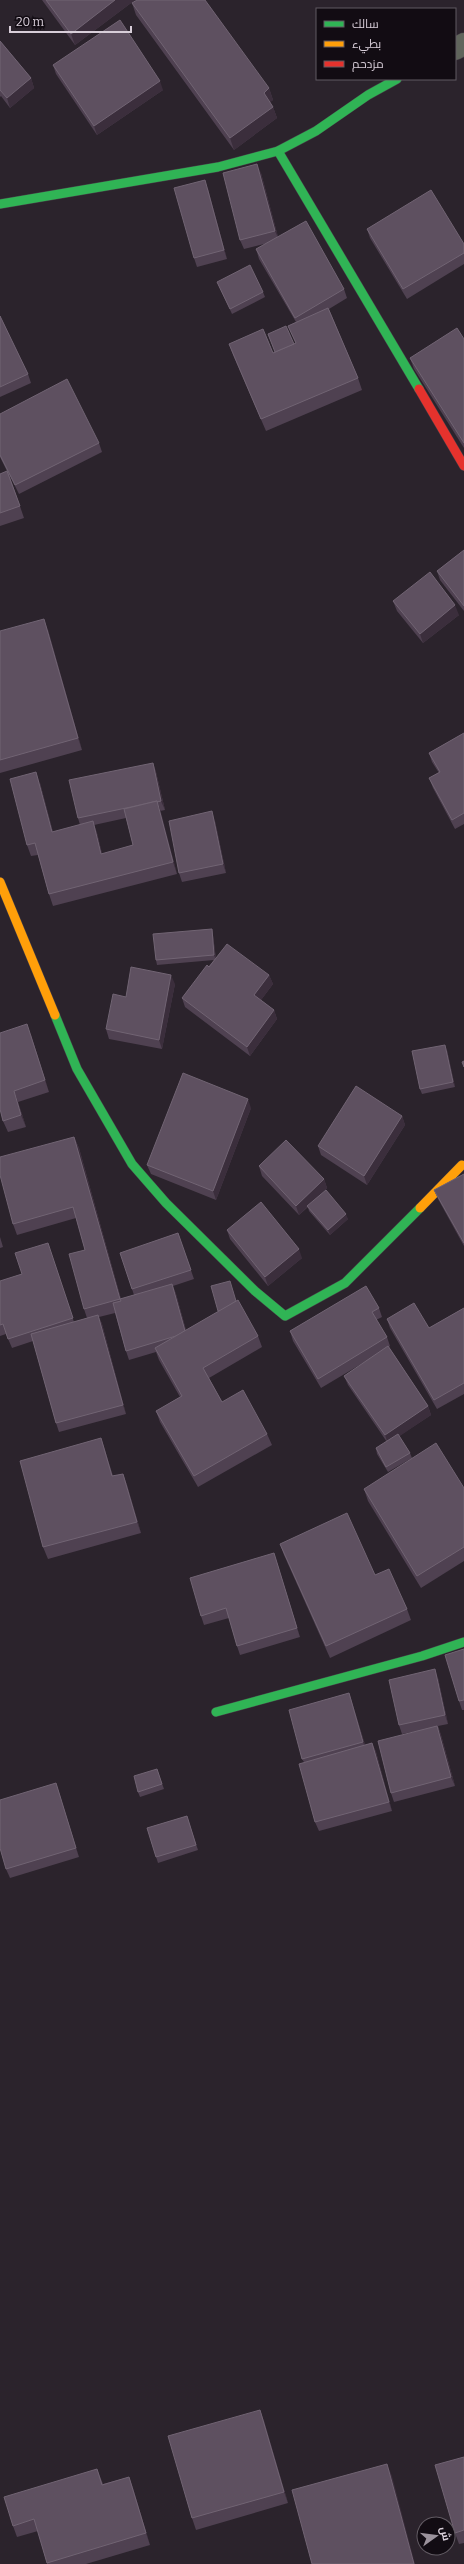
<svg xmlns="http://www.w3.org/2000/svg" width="464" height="2564" font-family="Bitter,Cairo,serif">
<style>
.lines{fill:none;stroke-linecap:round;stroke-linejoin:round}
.street-casing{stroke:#463f47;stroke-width:23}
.fast-casing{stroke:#463f47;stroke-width:10}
.slow-casing{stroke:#463f47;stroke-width:10}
.jam-casing{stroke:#463f47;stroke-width:10}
.street{stroke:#60655c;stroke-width:22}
.fast{stroke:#30b455;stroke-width:9}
.slow{stroke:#ff9f0a;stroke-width:9}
.jam{stroke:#e5322d;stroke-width:9}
.wall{fill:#4f4151;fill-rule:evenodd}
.shaded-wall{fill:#3b2e3c}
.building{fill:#5e5060;stroke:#716473}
</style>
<rect width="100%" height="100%" fill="#2b232c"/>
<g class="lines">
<g class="street-casing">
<polyline id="street" points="455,49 464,44"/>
</g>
<g class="fast-casing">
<g id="fast">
<polyline points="278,151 419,389"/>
<polyline points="0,204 218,167 278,151 316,131 368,95 397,79"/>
<polyline points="55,1015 77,1069 132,1164 166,1203 255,1291 285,1316 345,1283 420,1208"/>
<polyline points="216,1712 422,1656 464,1642"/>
</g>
</g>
<g class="slow-casing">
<g id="slow">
<polyline points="0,882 55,1015"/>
<polyline points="420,1208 462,1165"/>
</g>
</g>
<g class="jam-casing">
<polyline id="jam" points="419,389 464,466"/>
</g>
<use href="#street" class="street"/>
<use href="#fast" class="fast"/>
<use href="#slow" class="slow"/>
<use href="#jam" class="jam"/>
</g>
<g class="wall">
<polygon points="42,0 135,0 75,45"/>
<polygon points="132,3 269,88 273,100 270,102 273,107 277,118 234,150 136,15"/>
<polygon points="0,41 31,78 34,88 10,108 1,96 0,97"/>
<polygon points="53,65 163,90 97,135 56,74"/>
<polygon points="261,173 278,237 344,289 347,298 329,309 358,378 362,390 266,431 233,355 229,344 273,353 275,352 268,334 294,344 296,344 288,326 296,322 259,259 256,249 268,243 244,249 240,240"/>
<polygon points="208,189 227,259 197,267 194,258"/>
<polygon points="367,229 464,244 464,264 407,299 370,238"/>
<polygon points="217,282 263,292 265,297 232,314"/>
<polygon points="0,316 28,374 31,383 0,397"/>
<polygon points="464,339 464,448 414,369 410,358"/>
<polygon points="0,414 99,443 102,452 19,494 9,474 24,518 0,526 0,474 7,471 0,457"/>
<polygon points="464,550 464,611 440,580 437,571"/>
<polygon points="393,601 459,615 423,643 397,611"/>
<polygon points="48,630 82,750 0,773 0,631"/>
<polygon points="464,733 464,824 455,829 433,788 429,778 439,773 432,762 429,753"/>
<path d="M153 763 156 772 165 810 160 811 177 874 53 906 49 894 38 855 31 856 27 845 40 783 53 832 80 825 78 818ZM126 818 133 845 102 854 97 833 94 825Z"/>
<polygon points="215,821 226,873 182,882 179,873"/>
<polygon points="212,929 213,935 216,959 269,975 273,984 261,1000 274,1010 277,1019 250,1056 185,1007 182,998 214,960 157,965 156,960"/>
<polygon points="175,984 162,1049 109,1039 106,1029 126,997"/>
<polygon points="31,1035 49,1092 18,1102 26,1127 8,1132 3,1121"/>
<polygon points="447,1050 455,1087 422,1094 420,1089"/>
<polygon points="251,1108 216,1200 151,1174 147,1165"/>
<polygon points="402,1116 405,1125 367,1185 321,1155 318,1146"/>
<polygon points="74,1137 79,1148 121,1299 134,1295 132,1289 178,1233 194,1279 173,1286 176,1294 186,1330 237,1301 258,1336 262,1347 209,1378 222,1402 267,1434 272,1445 198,1487 160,1422 156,1411 180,1397 159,1360 156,1352 129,1360 126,1351 115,1313 99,1317 102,1324 126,1414 59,1432 56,1423 33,1341 12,1348 6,1334 0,1336 0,1281 22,1274 51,1252 74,1322 87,1318 84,1309 85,1250 76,1218 17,1235 13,1224"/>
<polygon points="259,1166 324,1179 327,1188 321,1194 348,1219 330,1235 309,1211 308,1207 299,1215 262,1176"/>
<polygon points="464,1174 464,1246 438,1199 434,1190"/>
<polygon points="227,1230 302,1258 268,1286 230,1239"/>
<polygon points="0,1237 3,1247 0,1248"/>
<polygon points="379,1308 382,1317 376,1320 387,1337 390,1346 389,1347 428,1406 431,1415 399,1436 410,1453 412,1458 388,1472 377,1454 376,1448 387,1442 348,1385 344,1376 368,1360 321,1388 293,1341 290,1331"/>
<polygon points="464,1308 464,1394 437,1409 390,1328 387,1319 429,1328"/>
<polygon points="101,1438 105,1450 113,1476 123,1474 127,1485 141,1533 48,1559 43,1547"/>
<polygon points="464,1488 464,1561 421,1588 368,1501 364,1489"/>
<polygon points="280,1544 375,1575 407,1609 411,1620 330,1658 284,1555"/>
<polygon points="274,1553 300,1637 240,1655 237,1646 229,1618 204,1625 201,1616"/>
<polygon points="464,1649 464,1710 462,1710 459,1701"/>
<polygon points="438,1678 448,1724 438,1726 441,1735 455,1786 394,1802 391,1793 418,1731 402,1734 399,1725"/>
<polygon points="349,1693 352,1702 365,1745 372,1743 376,1752 392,1811 319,1831 315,1822 304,1762 302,1759"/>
<polygon points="157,1769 164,1789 140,1797 138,1792"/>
<polygon points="56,1783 79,1857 10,1878 6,1869"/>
<polygon points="187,1816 198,1850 158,1863 147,1828"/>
<polygon points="260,2410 264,2421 288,2503 196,2530 192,2518"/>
<polygon points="464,2457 464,2543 459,2544 455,2533"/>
<polygon points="97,2469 103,2484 129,2477 133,2488 150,2545 86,2564 47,2564 38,2531 17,2537 13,2526"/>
</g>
<g class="shaded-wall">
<polygon points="115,0 135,0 75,45 71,34"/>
<polygon points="31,78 34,88 10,108 7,98"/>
<polygon points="160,81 163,90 97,135 94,126"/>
<polygon points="269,88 273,100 268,104 264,93"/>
<polygon points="273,107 277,118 234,150 230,138"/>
<polygon points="257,164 261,173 279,240 275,231"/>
<polygon points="205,180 208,189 227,259 224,250"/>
<polygon points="455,605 459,615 423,643 420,634"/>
<polygon points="44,619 48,630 82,750 78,738"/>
<polygon points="153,763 156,772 165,810 161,801"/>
<polygon points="36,772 40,783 56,844 52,832"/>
<polygon points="157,801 161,812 177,874 173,862"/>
<polygon points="212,811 215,821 226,873 223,864"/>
<polygon points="93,821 97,833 105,865 101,854"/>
<polygon points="212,929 213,935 216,960 214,955"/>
<polygon points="171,975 175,984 162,1049 159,1040"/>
<polygon points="269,975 273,984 258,1004 254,995"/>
<polygon points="274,1010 277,1019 250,1056 247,1047"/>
<polygon points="27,1024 31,1035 49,1092 45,1080"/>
<polygon points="445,1045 447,1050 455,1087 453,1082"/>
<polygon points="14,1091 18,1102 26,1127 21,1115"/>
<polygon points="248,1099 251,1108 216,1200 213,1191"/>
<polygon points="402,1116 405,1125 367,1185 364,1176"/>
<polygon points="74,1137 79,1148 124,1310 120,1299"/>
<polygon points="324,1179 327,1188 299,1215 296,1206"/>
<polygon points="346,1214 348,1219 330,1235 328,1230"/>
<polygon points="299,1249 302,1258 268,1286 265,1277"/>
<polygon points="172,1284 176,1294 189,1342 186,1333"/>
<polygon points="98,1315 102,1324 126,1414 123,1405"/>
<polygon points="428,1406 431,1415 388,1444 385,1435"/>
<polygon points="101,1438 105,1450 116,1488 112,1476"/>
<polygon points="123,1474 127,1485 141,1533 137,1522"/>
<polygon points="274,1553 277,1562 300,1637 297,1628"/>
<polygon points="435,1669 438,1678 448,1724 445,1715"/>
<polygon points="349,1693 352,1702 367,1751 363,1742"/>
<polygon points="437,1726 441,1735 455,1786 451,1777"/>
<polygon points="372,1743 376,1752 392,1811 389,1802"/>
<polygon points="56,1783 59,1792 79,1857 76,1848"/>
<polygon points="260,2410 264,2421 288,2503 284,2492"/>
<polygon points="387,2464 392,2476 415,2564 414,2564"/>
<polygon points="129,2477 133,2488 150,2545 146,2533"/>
</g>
<g class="building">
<polygon points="46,0 115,0 71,34"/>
<polygon points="137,0 205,0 269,88 264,93 273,107 230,138 132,3"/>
<polygon points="120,20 160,81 94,126 53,65"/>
<polygon points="0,41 31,78 7,98 0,90"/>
<polygon points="257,164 275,231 240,240 223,173"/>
<polygon points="205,180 224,250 194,258 174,188"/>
<polygon points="431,190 464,244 464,253 403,289 367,229"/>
<polygon points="306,221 344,289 295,318 256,249"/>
<polygon points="250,265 263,292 230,309 217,282"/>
<polygon points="328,308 358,378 261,419 229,344 263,329 273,353 296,343 288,326"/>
<polygon points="0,316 28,374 0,387"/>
<polygon points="286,326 294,344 275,352 268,334"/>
<polygon points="457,328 464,339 464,443 410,358"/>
<polygon points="67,379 99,443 15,485 0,455 0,414"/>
<polygon points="7,471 20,506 0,513 0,474"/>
<polygon points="464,550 464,606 437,571"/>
<polygon points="430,572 455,605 420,634 393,601"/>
<polygon points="44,619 78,738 0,760 0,631"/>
<polygon points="464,733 464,813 452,820 429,778 440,772 429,753"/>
<polygon points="153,763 161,801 157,802 157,801 131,807 78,818 69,780"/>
<polygon points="36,772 52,832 93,821 101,854 133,845 124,809 157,801 173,862 49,894 35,843 27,845 10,779"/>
<polygon points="212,811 223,864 179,873 169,821"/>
<polygon points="212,929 214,955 156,960 153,934"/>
<polygon points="227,944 269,975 254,995 274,1010 247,1047 182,998 207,965 209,967"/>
<polygon points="131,967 171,975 159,1040 106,1029 113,994 126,997"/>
<polygon points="27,1024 45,1080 14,1091 21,1115 3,1121 0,1109 0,1033"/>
<polygon points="445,1045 453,1082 420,1089 412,1051"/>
<polygon points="464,1061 464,1067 462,1062"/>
<polygon points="183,1073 248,1099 213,1191 147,1165"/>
<polygon points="356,1086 402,1116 364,1176 318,1146"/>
<polygon points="74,1137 120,1299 84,1309 69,1254 85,1250 73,1207 13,1224 0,1175 0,1157"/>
<polygon points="286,1140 324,1179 296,1206 259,1166"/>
<polygon points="464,1174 464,1243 434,1190"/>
<polygon points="326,1190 346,1214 328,1230 307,1206"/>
<polygon points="261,1202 299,1249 265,1277 227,1230"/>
<polygon points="178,1233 191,1270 132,1289 120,1253"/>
<polygon points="48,1243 73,1318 8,1339 3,1324 0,1325 0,1281 22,1274 15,1253"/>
<polygon points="230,1281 236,1301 220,1311 218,1311 211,1286"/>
<polygon points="172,1284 185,1331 176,1336 126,1351 113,1303 121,1301 120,1299"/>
<polygon points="366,1286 379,1308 372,1312 387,1337 318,1379 290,1331"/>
<polygon points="238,1300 258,1336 203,1368 222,1402 243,1390 267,1434 194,1476 156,1411 182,1396 155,1348"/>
<polygon points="414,1303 429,1328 464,1308 464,1383 434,1400 387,1319"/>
<polygon points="98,1315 123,1405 56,1423 31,1334"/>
<polygon points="388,1346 428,1406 385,1435 344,1376"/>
<polygon points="398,1434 410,1453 386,1467 376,1448"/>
<polygon points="101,1438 112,1476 123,1474 137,1522 43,1547 20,1461"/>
<polygon points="436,1443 464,1488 464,1547 417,1576 364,1489"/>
<polygon points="347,1513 375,1575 389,1569 407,1609 326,1646 280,1544"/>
<polygon points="274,1553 297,1628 237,1646 226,1608 201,1616 190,1578"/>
<polygon points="464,1649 464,1700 459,1701 445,1655"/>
<polygon points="435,1669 445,1715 399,1725 389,1680"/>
<polygon points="349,1693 363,1742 302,1759 289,1710"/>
<polygon points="437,1726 451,1777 391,1793 378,1741"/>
<polygon points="372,1743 389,1802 315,1822 299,1764"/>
<polygon points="157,1769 162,1784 138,1792 134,1776"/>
<polygon points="56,1783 76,1848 6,1869 0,1848 0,1800"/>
<polygon points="187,1816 196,1845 156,1857 147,1828"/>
<polygon points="260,2410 284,2492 192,2518 168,2436"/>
<polygon points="464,2457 464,2530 455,2533 435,2465"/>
<polygon points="387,2464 414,2564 312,2564 292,2490"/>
<polygon points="97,2469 102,2485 129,2477 146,2533 47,2563 34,2519 13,2526 4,2497"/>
</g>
<rect x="316" y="8" width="140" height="72" fill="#120c13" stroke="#615a62"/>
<rect x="324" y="21" width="20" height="6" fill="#30b455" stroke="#615a62"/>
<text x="352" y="28" font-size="12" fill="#d8ced9">سالك</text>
<rect x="324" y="41" width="20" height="6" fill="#ff9f0a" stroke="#615a62"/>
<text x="352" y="48" font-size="12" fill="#d8ced9">بطيء</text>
<rect x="324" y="61" width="20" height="6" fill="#e5322d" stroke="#615a62"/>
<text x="352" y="68" font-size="12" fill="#d8ced9">مزدحم</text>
<g transform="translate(436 2536) rotate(76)"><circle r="19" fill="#120c13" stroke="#615a62"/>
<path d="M0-3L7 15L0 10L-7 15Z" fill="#9b929c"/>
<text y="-6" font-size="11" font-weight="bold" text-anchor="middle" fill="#d8ced9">ش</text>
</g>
<path d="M10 26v6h121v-6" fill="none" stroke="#d8ced9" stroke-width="2"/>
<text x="16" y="26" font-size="12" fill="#d8ced9" stroke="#120c13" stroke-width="3" paint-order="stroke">20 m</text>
</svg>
